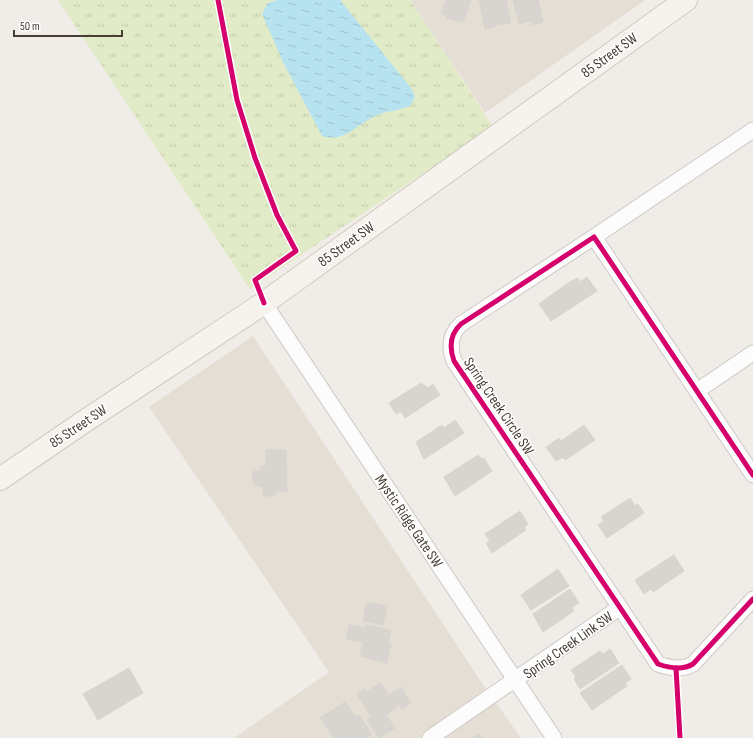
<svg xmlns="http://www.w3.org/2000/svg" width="753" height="738" font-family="'Sofia Sans Condensed',sans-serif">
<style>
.residential{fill:#e5ded5}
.park{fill:url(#park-tufts)}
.water{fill:url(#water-ripples)}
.building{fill:#d8d4cf;stroke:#d8d4ce}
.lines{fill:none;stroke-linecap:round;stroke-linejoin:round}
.street-casing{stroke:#cdc9c4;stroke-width:17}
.secondary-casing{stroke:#d1cac0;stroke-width:24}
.street{stroke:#fdfcfc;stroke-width:15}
.secondary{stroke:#f6f3ee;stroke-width:22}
.cycleway-casing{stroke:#fff;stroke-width:8}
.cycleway{stroke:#d6006c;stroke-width:5}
.labels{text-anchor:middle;stroke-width:3;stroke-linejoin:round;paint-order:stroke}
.street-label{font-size:15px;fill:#473d34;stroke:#fff}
</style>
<defs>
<pattern id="park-tufts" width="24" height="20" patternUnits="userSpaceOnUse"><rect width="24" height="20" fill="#e2ebc7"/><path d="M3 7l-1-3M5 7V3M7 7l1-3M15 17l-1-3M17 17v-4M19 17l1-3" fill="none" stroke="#c3caac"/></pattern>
<pattern id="water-ripples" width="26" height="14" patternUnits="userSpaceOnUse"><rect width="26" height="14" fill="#b7e2f0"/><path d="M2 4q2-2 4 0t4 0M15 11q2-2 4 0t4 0" fill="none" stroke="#9fc3ce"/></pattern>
</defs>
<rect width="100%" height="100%" fill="#f0ede8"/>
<g class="residential">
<polygon points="410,0 645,0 485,113"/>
<polygon points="253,336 482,683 521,738 234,738 329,672 149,407"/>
</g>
<polygon class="park" points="58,0 410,0 493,127 250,289"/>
<path class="water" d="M277 0H340L411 88 415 97 410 106C400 110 390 111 380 114 359 121 346 144 322 136L284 64 262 14 268 3Z"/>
<g class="building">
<polygon points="446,0 471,0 463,22 446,18 447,16 441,14"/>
<polygon points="479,0 506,0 511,23 494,25 495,27 485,29"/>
<polygon points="513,0 538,0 543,22 532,25 531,21 519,24"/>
<polygon points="587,277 597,291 551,321 539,304 568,283 578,278 580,282"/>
<polygon points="421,383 428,388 433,384 440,395 405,418 401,411 396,414 389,403"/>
<polygon points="455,420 464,433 424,459 416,442 442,425 444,428"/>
<polygon points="584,425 595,440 565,460 563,457 556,461 546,447 559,438 561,441"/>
<polygon points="266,450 286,450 287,492 275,492 275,496 264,496 262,486 256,486 253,483 252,473 255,471 261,470 261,466 266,466"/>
<polygon points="478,455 482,459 484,458 492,471 455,496 444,477"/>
<polygon points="630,498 635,506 638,504 644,513 607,538 598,525 604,521 601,517"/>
<polygon points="520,511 528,524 524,527 526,530 492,553 486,543 490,541 485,534"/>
<polygon points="674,555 684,571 653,592 651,589 644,594 635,580"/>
<polygon points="558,569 569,586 531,610 521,595"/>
<polygon points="570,589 579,603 572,607 574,611 543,632 533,614"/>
<polygon points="367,602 387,606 383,625 363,621"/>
<polygon points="349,625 365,628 366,625 391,630 388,643 391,643 387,663 360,656 363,642 346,639"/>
<polygon points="610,649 619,663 580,689 574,679 576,677 571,670 600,651 603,654"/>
<polygon points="622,665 631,679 625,683 627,686 592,710 580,693"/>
<polygon points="129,668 143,693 98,720 83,694"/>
<polygon points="380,683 389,695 401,687 411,703 402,709 399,704 396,706 397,707 386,715 395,728 379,738 367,720 371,717 357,694 365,689 367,692"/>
<polygon points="345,702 355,717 359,715 372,734 366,738 334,738 320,718"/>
<polygon points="479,734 482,738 472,738 475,737"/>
</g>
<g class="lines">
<g class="street-casing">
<g id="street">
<polyline points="594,237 753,130"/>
<polyline points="264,303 554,738"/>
<polyline points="697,391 753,353"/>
<path d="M753 475 594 237 461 324C450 334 449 347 454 361L658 664C669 668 683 670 693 664L753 599"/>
<polyline points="430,738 619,608"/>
</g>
</g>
<g class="secondary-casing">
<polyline id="secondary" points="0,479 85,421 264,303 686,0"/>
</g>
<use href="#street" class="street"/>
<use href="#secondary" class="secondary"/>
<g class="cycleway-casing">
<g id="cycleway">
<polyline points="218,0 237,100 255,158 277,215 296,251 255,280 264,303"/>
<path d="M753 475 594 237 461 324C450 334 449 347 454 361L658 664C669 668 683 670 693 664L753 599"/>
<polyline points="676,668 680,738"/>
</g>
</g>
<use href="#cycleway" class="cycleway"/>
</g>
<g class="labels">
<g class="street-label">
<text transform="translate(609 55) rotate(-36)" y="5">85 Street SW</text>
<text transform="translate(346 244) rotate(-36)" y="5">85 Street SW</text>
<text transform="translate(499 406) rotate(56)" y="5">Spring Creek Circle SW</text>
<text transform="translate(78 426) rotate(-34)" y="5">85 Street SW</text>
<text transform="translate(409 521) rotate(56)" y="5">Mystic Ridge Gate SW</text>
<text transform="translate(568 645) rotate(-35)" y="5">Spring Creek Link SW</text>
</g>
</g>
<path d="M14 30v6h108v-6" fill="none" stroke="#473d34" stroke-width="2"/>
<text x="20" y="30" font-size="12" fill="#473d34" stroke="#ffffff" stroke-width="3" paint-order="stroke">50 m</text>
</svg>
